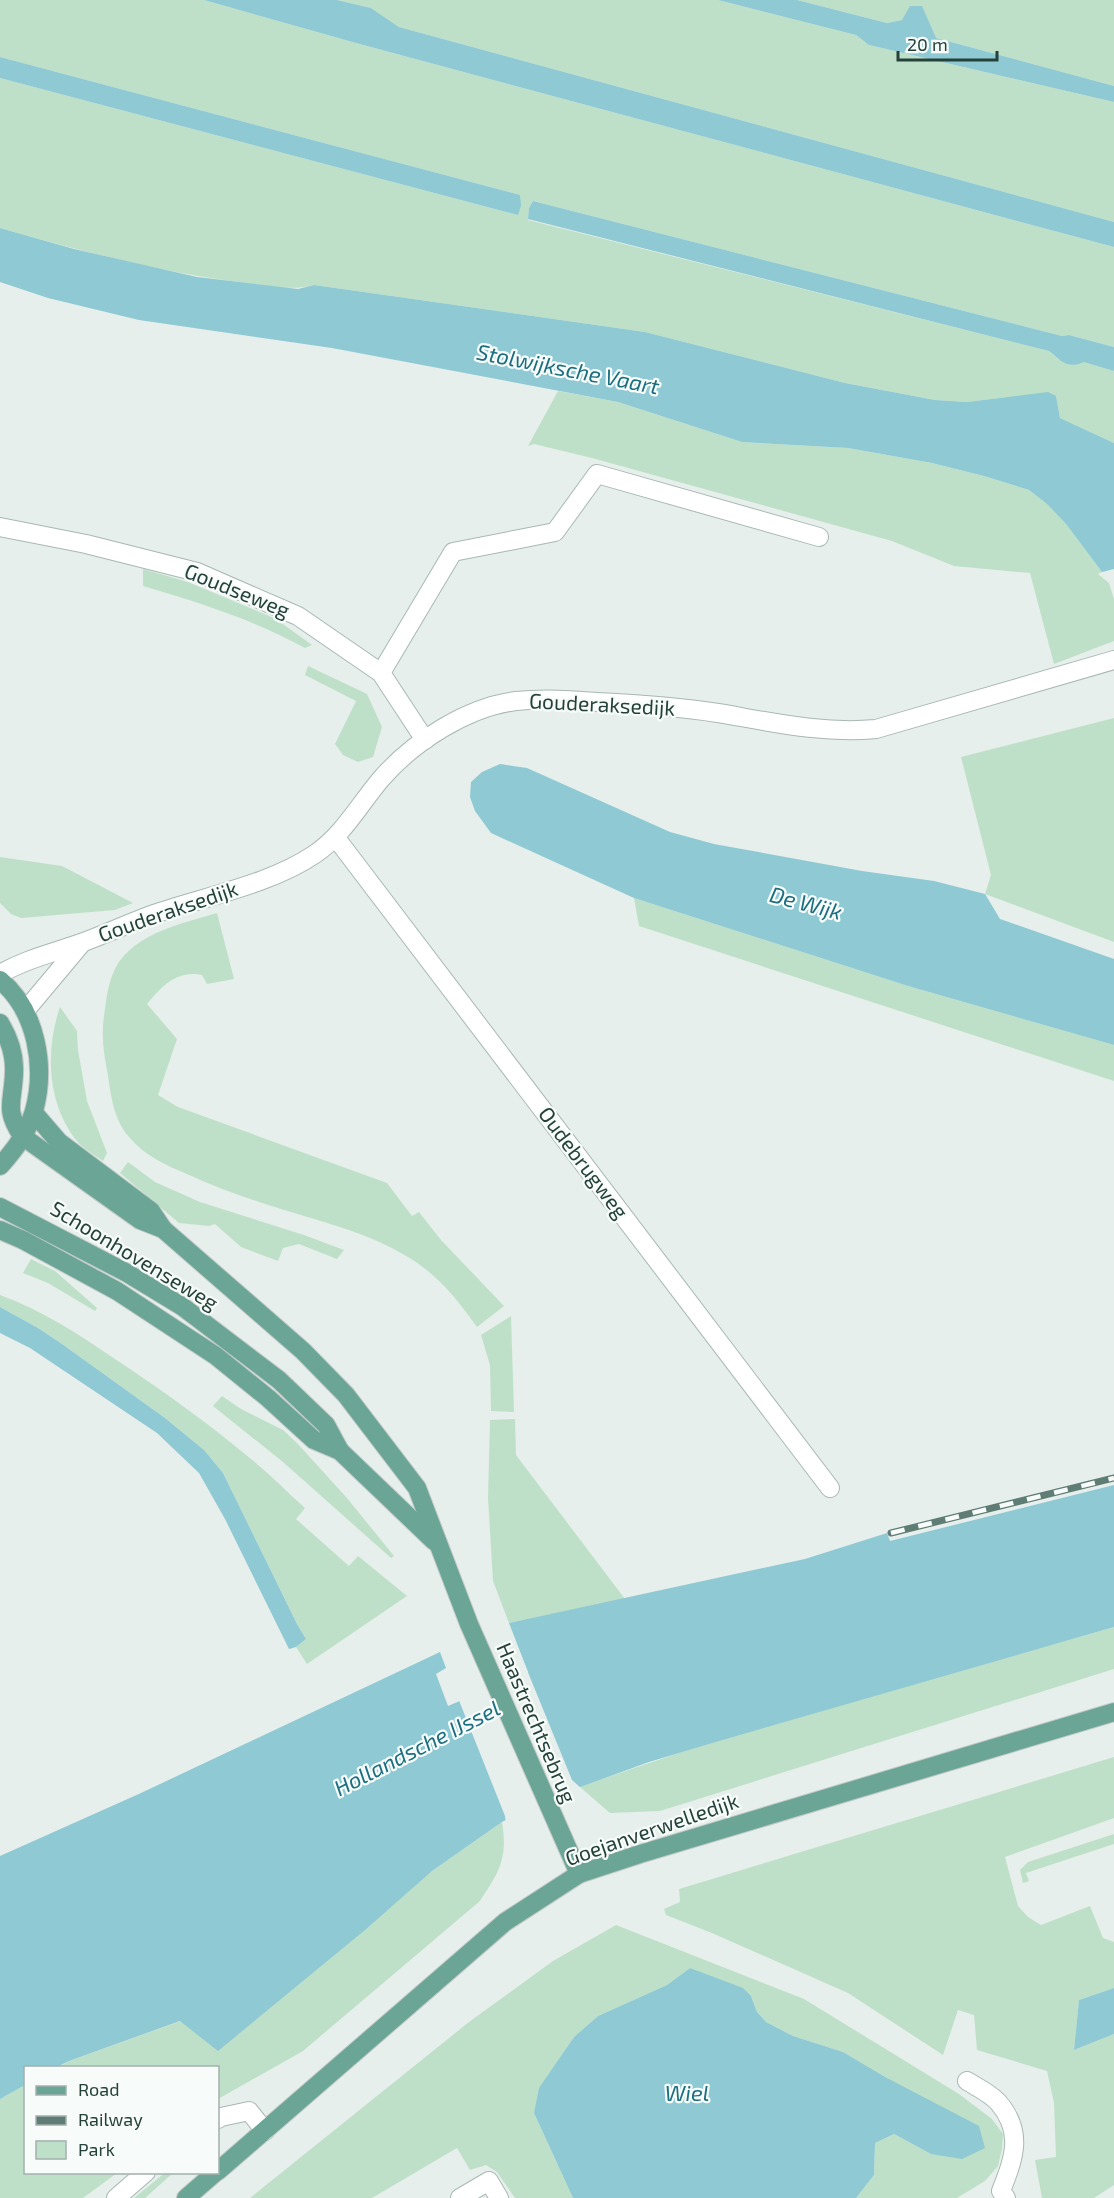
<svg xmlns="http://www.w3.org/2000/svg" width="1114" height="2198" font-family="'Exo 2',sans-serif">
<style>
.green{fill:#bfe0c8}
.water{fill:#8ec9d4}
.pier{fill:#e6efeb}
.lines{fill:none;stroke-linecap:round;stroke-linejoin:round}
.minor-casing{stroke:#a8b8b2;stroke-width:20}
.major-casing{stroke:#c2cac8;stroke-width:20}
.minor{stroke:#fff;stroke-width:18}
.major{stroke:#6aa596;stroke-width:18}
.rail-casing{stroke:#5f7d75;stroke-width:7}
.rail{stroke:#f7fbf9;stroke-width:4.5;stroke-dasharray:14;stroke-linecap:butt}
.labels{text-anchor:middle;stroke-width:4.5;stroke-linejoin:round;paint-order:stroke}
.street-label{font-size:21px;fill:#24423a;stroke:#f7fbf9}
.water-label{font-size:22px;font-style:italic;fill:#1c6f80;stroke:#f7fbf9}
</style>
<rect width="100%" height="100%" fill="#e6efeb"/>
<g class="green">
<path d="M0 0H204L356 43 1114 247V347L1069 335 1062 336 533 201 529 208 528 220 1049 351C1063 362 1066 369 1084 361L1114 371V443L1060 418 1056 396 1008 397 967 402 935 400 845 383 645 332 314 285C291 291 269 286 246 283 163 273 81 251 0 228V78L518 215 520 195 0 57Z"/>
<polygon points="337,0 718,0 856,35 869,45 1114,102 1114,222 399,27 371,8"/>
<polygon points="797,0 1114,0 1114,86 936,38 902,20 887,23"/>
<polygon points="558,391 618,402 742,442 848,448 932,463 984,476 1029,490 1047,504 1066,524 1102,572 1098,574 1109,583 1114,599 1114,641 1054,664 1030,573 954,566 892,541 592,458 534,444 528,446"/>
<path d="M143 569 188 582 276 619 312 645 305 648C254 620 198 602 143 586Z"/>
<polygon points="308,666 367,694 382,727 373,757 358,762 343,755 335,744 356,701 305,675"/>
<polygon points="1114,718 1114,942 985,894 991,875 961,757"/>
<polygon points="0,857 62,866 133,903 115,910 21,918 11,914 0,903"/>
<polygon points="634,898 908,986 1114,1045 1114,1081 639,926"/>
<path d="M217 913 234 979 207 984 202 975C177 970 162 986 147 1004L177 1039 158 1095 178 1107 387 1183 412 1216 419 1212 441 1240 504 1306 477 1327C457 1299 438 1275 408 1257 362 1229 309 1219 259 1202 235 1194 210 1185 187 1174 167 1166 144 1155 130 1138 114 1121 111 1097 108 1075 104 1056 101 1036 104 1016 106 1003 107 989 112 976 126 935 180 924 217 913Z"/>
<path d="M60 1007 77 1031 78 1050 87 1101 107 1153 103 1161C95 1155 83 1149 77 1141 47 1104 45 1050 60 1007Z"/>
<polygon points="128,1162 155,1182 200,1202 304,1235 344,1250 337,1259 299,1244 283,1248 278,1261 241,1247 215,1224 209,1226 179,1223 120,1173"/>
<polygon points="31,1259 55,1271 97,1308 95,1311 48,1283 23,1273"/>
<path d="M0 1295C43 1311 77 1333 115 1359 162 1390 208 1423 251 1459 270 1474 287 1492 305 1508L296 1519 349 1566 358 1556 407 1596 307 1664 296 1647 306 1639 297 1624 223 1473 204 1450 165 1418 62 1344 38 1328 0 1307Z"/>
<polygon points="511,1316 514,1412 491,1411 490,1365 481,1335"/>
<polygon points="222,1396 241,1409 283,1430 297,1443 347,1498 394,1556 391,1558 283,1462 213,1406"/>
<polygon points="515,1419 516,1455 625,1599 509,1623 493,1581 488,1498 490,1420"/>
<path d="M1114 1627V1669L660 1811 610 1813 580 1787C754 1724 936 1678 1114 1627Z"/>
<polygon points="1114,1757 1114,1818 1005,1857 1018,1906 1028,1917 1041,1925 1090,1906 1103,1938 1114,1942 1114,1988 1079,2000 1074,2050 1114,2034 1114,2185 1094,2198 1042,2198 1035,2160 1056,2157 1054,2103 1047,2071 977,2050 974,2015 958,2010 943,2055 848,1993 712,1933 666,1915 664,1909 680,1902 679,1889"/>
<path d="M502 1822C508 1859 499 1872 480 1901L303 2051 218 2099V2068H57L69 2061 181 2021 432 1871Z"/>
<polygon points="1114,1834 1114,1844 1026,1873 1029,1881 1023,1883 1020,1870 1028,1862"/>
<polygon points="616,1925 804,1999 959,2094 992,2119 1003,2134 1002,2149 998,2166 985,2181 957,2198 856,2198 874,2175 875,2143 894,2134 931,2154 887,2078 843,2052 793,2036 766,2022 757,2012 751,1996 690,1968 667,1985 598,2016 574,2037 560,2058 534,2113 573,2198 515,2198 497,2172 486,2165 470,2170 457,2148 372,2198 250,2198 469,2022 553,1961"/>
<polygon points="25,2085 26,2172 117,2173 83,2198 0,2198 0,2099"/>
<polygon points="166,2172 173,2173 145,2198 134,2198"/>
</g>
<g class="water">
<polygon points="204,0 337,0 371,8 399,27 1114,222 1114,247 356,43"/>
<polygon points="718,0 797,0 887,23 902,20 910,6 922,6 936,38 1114,86 1114,102 869,45 856,35"/>
<polygon points="0,57 520,195 521,206 518,215 0,78"/>
<path d="M533 201 1062 336 1069 335 1114 347V371L1084 362C1066 369 1063 362 1049 351L528 219 529 208Z"/>
<polygon points="0,228 74,249 197,277 298,289 314,285 645,332 845,383 935,400 967,402 1048,392 1056,396 1060,418 1114,443 1114,569 1102,572 1066,524 1047,504 1029,490 984,476 932,463 848,448 742,442 618,402 332,348 139,320 48,298 0,282"/>
<polygon points="500,764 527,768 670,832 714,844 862,871 934,881 985,894 1000,919 1114,959 1114,1045 908,986 634,898 491,833 475,811 470,797 471,782 482,772"/>
<polygon points="0,1307 38,1328 62,1344 165,1418 204,1450 223,1473 297,1624 306,1639 296,1647 289,1649 225,1519 199,1473 157,1433 30,1348 0,1333"/>
<polygon points="1114,1485 1114,1627 719,1741 649,1762 539,1802 502,1822 432,1871 365,1930 218,2051 180,2021 69,2061 57,2067 26,2068 25,2085 0,2099 0,1856 141,1793 440,1652 446,1668 436,1674 448,1706 528,1672 509,1623 805,1559 887,1533 890,1541"/>
<polygon points="690,1968 743,1988 751,1996 757,2012 766,2022 793,2036 843,2052 887,2078 979,2126 985,2148 962,2159 931,2154 894,2134 875,2143 874,2175 856,2198 573,2198 534,2113 539,2088 574,2037 598,2016 667,1985"/>
<polygon points="1114,1988 1114,2034 1074,2050 1079,2000"/>
</g>
<polygon class="pier" points="507,1621 572,1780 582,1789 541,1805 506,1824 505,1816 458,1698 525,1670 506,1624"/>
<g class="lines">
<g class="minor-casing">
<g id="minor">
<polyline points="0,527 86,544 197,572 298,616 381,673 425,740"/>
<polyline points="381,673 453,552 555,532 597,474 819,537"/>
<polyline points="336,838 830,1488"/>
<path d="M0 974C26 959 53 953 81 943 106 934 131 922 157 913 207 896 271 884 315 854 343 835 359 805 381 779 413 742 467 707 516 701 544 698 571 700 598 702 638 704 679 707 718 713 771 722 822 734 876 729L1114 660"/>
<polyline points="25,1011 82,943"/>
<path d="M967 2081C977 2087 991 2094 998 2102 1024 2132 1014 2158 1001 2191L1006 2198"/>
<polyline points="218,2119 221,2117 249,2111 265,2131"/>
<polyline points="116,2198 146,2172"/>
<polyline points="460,2198 489,2181 499,2198"/>
</g>
</g>
<g class="major-casing">
<g id="major">
<path d="M0 980C37 1011 46 1067 34 1111 28 1132 14 1151 0 1166"/>
<path d="M0 1023C9 1038 15 1055 14 1073 13 1103 4 1109 22 1136L140 1220 163 1229"/>
<polyline points="34,1113 59,1142 151,1211 163,1229 303,1351 346,1395 417,1488 469,1624 579,1874"/>
<polyline points="0,1207 127,1273 183,1307 279,1380 326,1425 340,1451"/>
<polyline points="0,1230 23,1240 117,1291 216,1356 268,1398 314,1440 340,1451 434,1541"/>
<polyline points="218,2171 505,1922 579,1874 640,1854 1114,1712"/>
<polyline points="186,2198 216,2172"/>
</g>
</g>
<use href="#minor" class="minor"/>
<use href="#major" class="major"/>
<g class="rail-casing">
<polyline id="rail" points="891,1533 1114,1478"/>
</g>
<use href="#rail" class="rail"/>
</g>
<g class="labels">
<g class="street-label">
<text transform="translate(237 591) rotate(22)" y="7">Goudseweg</text>
<text transform="translate(602 705) rotate(3)" y="7">Gouderaksedijk</text>
<text transform="translate(168 912) rotate(-19)" y="7">Gouderaksedijk</text>
<text transform="translate(583 1163) rotate(53)" y="7">Oudebrugweg</text>
<text transform="translate(134 1256) rotate(31)" y="7">Schoonhovenseweg</text>
<text transform="translate(536 1723) rotate(67)" y="7">Haastrechtsebrug</text>
<text transform="translate(652 1830) rotate(-19)" y="7">Goejanverwelledijk</text>
</g>
<g class="water-label">
<text transform="translate(568 369) rotate(11)" y="8">Stolwijksche Vaart</text>
<text transform="translate(806 903) rotate(15)" y="8">De Wijk</text>
<text transform="translate(417 1748) rotate(-27)" y="8">Hollandsche IJssel</text>
<text x="687" y="2101">Wiel</text>
</g>
</g>
<rect x="24" y="2066" width="195" height="108" fill="#f7fbf9" stroke="#a3b1ad" stroke-width="1.5"/>
<rect x="36" y="2086" width="30" height="9" fill="#6aa596" stroke="#a3b1ad" stroke-width="1.5"/>
<text x="78" y="2096" font-size="18" fill="#24423a">Road</text>
<rect x="36" y="2116" width="30" height="9" fill="#5f7d75" stroke="#a3b1ad" stroke-width="1.5"/>
<text x="78" y="2126" font-size="18" fill="#24423a">Railway</text>
<rect x="36" y="2141" width="30" height="18" fill="#bfe0c8" stroke="#a3b1ad" stroke-width="1.5"/>
<text x="78" y="2156" font-size="18" fill="#24423a">Park</text>
<path d="M898 51v9h99v-9" fill="none" stroke="#24423a" stroke-width="3"/>
<text x="907" y="51" font-size="18" fill="#24423a" stroke="#f7fbf9" stroke-width="4.5" paint-order="stroke">20 m</text>
</svg>
